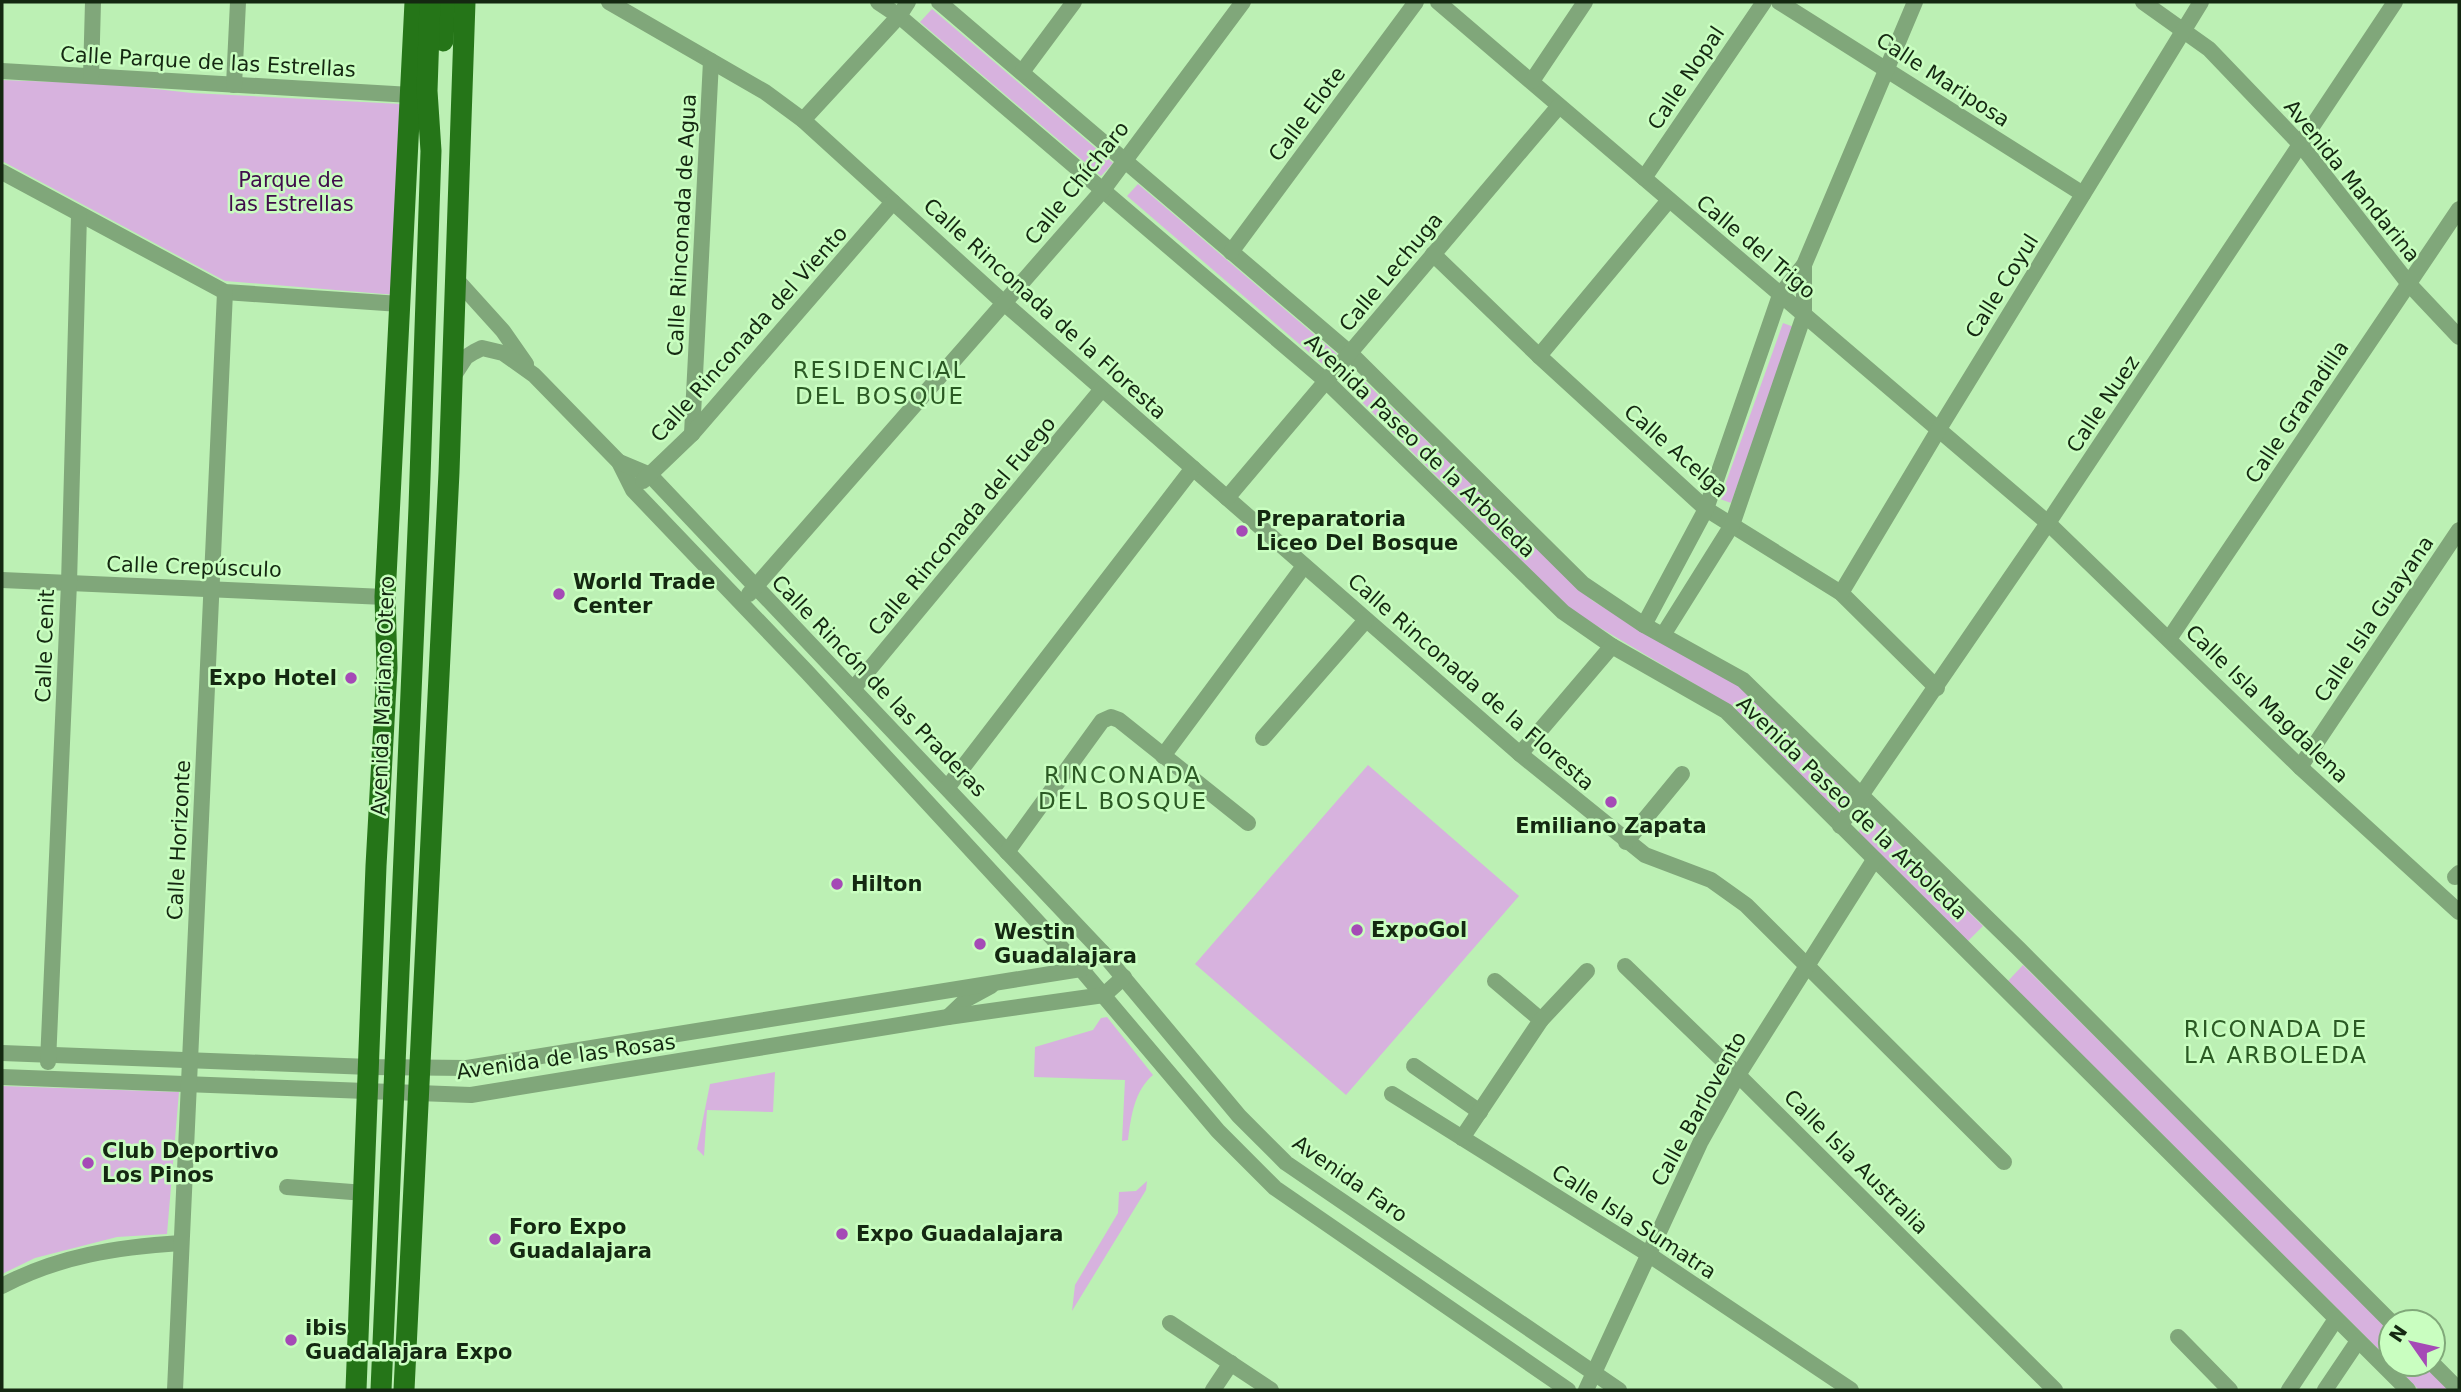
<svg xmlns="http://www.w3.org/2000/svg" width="2461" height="1392" font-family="'DejaVu Sans',sans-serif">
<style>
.green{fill:#d7b2de}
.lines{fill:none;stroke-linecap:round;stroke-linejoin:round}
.minor{stroke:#80a77a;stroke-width:16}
.major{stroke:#257518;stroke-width:21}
.poi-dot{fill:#a54ab6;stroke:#c9fec0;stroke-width:2.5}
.labels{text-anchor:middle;stroke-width:5;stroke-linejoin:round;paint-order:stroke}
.street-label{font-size:21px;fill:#142811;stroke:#c9fec0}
.park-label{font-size:21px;fill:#410d4b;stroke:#c9fec0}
.poi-label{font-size:21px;font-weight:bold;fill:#142811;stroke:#c9fec0;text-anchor:start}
.neighbourhood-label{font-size:23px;letter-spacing:2px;fill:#2b5a24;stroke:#c9fec0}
</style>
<rect width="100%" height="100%" fill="#bcf0b4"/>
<g class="green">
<polygon points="932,9 1113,163 1101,176 920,22"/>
<polygon points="2,80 110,84 192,93 401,104 396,295 225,281 2,161"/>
<polygon points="1138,184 1337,354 1326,367 1127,196"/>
<polygon points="1783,323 1794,327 1731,503 1720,499"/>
<polygon points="1361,378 1593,601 1742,687 1851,796 1838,814 1730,705 1572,611 1350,390"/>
<polygon points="1368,765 1519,896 1346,1095 1195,964"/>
<polygon points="1869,815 1983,926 1967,942 1857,834"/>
<polygon points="2023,965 2391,1331 2391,1362 2008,981"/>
<path d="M1107 1017 1153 1075C1134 1091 1131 1117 1128 1140L1122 1141 1125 1080 1034 1077 1035 1047 1093 1030 1101 1018Z"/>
<polygon points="775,1072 773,1112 707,1110 704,1156 697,1149 710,1084"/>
<polygon points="2,1086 179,1092 167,1234 117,1237 35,1258 2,1274"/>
<polygon points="1147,1181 1146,1190 1072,1311 1075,1285 1118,1213 1119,1192 1136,1191"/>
<polygon points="2393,1364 2424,1364 2450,1390 2419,1390"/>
</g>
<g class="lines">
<g class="minor">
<polyline points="609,2 765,92 803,120 1004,303 1520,754 1645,855 1711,880 1746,905 2004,1162"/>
<polyline points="878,2 899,16 1326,381 1563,612 1612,646 1726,711 2408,1390"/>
<polyline points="939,2 1350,353 1583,584 1644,625 1743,680 2019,949 2391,1322"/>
<polyline points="1438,2 2048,523 2300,767 2459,912"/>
<polyline points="1779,2 2083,194"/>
<polyline points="2143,2 2209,49 2301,145 2409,284 2459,337"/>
<polyline points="2,71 411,95"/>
<polyline points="1022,72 1074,2"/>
<polyline points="91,76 93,2"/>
<polyline points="1532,81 1585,2"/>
<polyline points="234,85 238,2"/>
<polyline points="803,120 899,16 908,2"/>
<polyline points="2,172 225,292 400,304"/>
<polyline points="1644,178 1764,2"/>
<polyline points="1231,252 1416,2"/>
<polyline points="1433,254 1539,356 1706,509 1841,593 1937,688"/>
<polyline points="456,279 503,331 526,364"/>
<polyline points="1539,356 1669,200"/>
<polyline points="453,377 466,357 474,352 482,348 503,353 534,375 619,462 633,490 807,672 1081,969 1218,1131 1275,1188 1568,1390"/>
<polyline points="692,434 711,61"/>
<polyline points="619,462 650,475 1102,952 1239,1116 1286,1163 1619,1390"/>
<polyline points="643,481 692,434 893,202"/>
<polyline points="1227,498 1559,106"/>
<polyline points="2,580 385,597"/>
<polyline points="1841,593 1939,429 2201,2"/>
<polyline points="749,594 1103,190 1243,2"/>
<polyline points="1644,625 1706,509 1780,295 1804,265 1915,2"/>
<polyline points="1663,635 1732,525 1804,315 1804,265"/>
<polyline points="2169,639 2459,209"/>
<polyline points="853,689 1102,389"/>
<polyline points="1263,738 1366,620"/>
<polyline points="1520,754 1612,646"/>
<polyline points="1163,756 1304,566"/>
<polyline points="2300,767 2459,530"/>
<polyline points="947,788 1193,468"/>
<polyline points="1840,826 2048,523 2395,2"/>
<polyline points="1626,842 1682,774"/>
<polyline points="1007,852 1102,721 1111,717 1119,720 1248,823"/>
<polyline points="2455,877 2459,873"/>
<polyline points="1625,966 1738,1075 2055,1390"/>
<polyline points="1495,981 1541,1020"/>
<polyline points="948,1017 967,999 991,986"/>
<polyline points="2,1053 370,1067 467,1068 1081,969 1102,952"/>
<polyline points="48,1062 69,583 79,215"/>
<polyline points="1414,1066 1480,1112"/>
<polyline points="2,1077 471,1095 948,1017 1104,995 1124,977"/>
<polyline points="1392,1094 1648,1254 1851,1390"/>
<polyline points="1462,1138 1541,1020 1587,971"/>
<polyline points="287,1187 365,1193"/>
<path d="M2 1286C58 1256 118 1247 181 1243"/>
<polyline points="1170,1323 1271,1390"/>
<polyline points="2178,1337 2230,1390"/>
<polyline points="2433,1364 2459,1390"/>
<polyline points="175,1390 225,292"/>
<polyline points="1213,1390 1231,1363"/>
<polyline points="1586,1390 1701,1141 1738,1075 1874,860"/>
<polyline points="2289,1390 2336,1319"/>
<polyline points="2325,1390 2358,1341"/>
</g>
<g class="major">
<polyline points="443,41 445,2"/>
<polyline points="356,1390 376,866 387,668 385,597 415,2"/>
<polyline points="381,1390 419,507 431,151 427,91 430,2"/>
<polyline points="404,1390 449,472 465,2"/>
</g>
</g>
<g class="poi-dot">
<circle cx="1242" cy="531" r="7"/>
<circle cx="559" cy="594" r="7"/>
<circle cx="351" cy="678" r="7"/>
<circle cx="1611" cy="802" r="7"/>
<circle cx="837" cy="884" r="7"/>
<circle cx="1357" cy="930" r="7"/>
<circle cx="980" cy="944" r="7"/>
<circle cx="88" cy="1163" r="7"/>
<circle cx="842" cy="1234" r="7"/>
<circle cx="495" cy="1239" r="7"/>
<circle cx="291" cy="1340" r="7"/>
</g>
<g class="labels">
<g class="street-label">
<text transform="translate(208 62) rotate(3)" y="7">Calle Parque de las Estrellas</text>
<text transform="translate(1686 78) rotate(-56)" y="7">Calle Nopal</text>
<text transform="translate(1943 80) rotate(33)" y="7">Calle Mariposa</text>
<text transform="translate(1307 114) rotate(-53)" y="7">Calle Elote</text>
<text transform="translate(2352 181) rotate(51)" y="7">Avenida Mandarina</text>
<text transform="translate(1077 183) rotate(-51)" y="7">Calle Chícharo</text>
<text transform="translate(682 225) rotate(-87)" y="7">Calle Rinconada de Agua</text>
<text transform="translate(1756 247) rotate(40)" y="7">Calle del Trigo</text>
<text transform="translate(1391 272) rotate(-50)" y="7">Calle Lechuga</text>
<text transform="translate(2002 286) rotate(-58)" y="7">Calle Coyul</text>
<text transform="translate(1045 309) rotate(42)" y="7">Calle Rinconada de la Floresta</text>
<text transform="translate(749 334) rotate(-48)" y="7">Calle Rinconada del Viento</text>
<text transform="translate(2103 404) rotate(-56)" y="7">Calle Nuez</text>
<text transform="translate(2297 412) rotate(-56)" y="7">Calle Granadilla</text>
<text transform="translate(1420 446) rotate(44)" y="7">Avenida Paseo de la Arboleda</text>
<text transform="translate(1676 451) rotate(41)" y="7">Calle Acelga</text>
<text transform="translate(962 526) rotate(-50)" y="7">Calle Rinconada del Fuego</text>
<text transform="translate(194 567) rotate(2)" y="7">Calle Crepúsculo</text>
<text transform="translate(2374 619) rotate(-56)" y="7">Calle Isla Guayana</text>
<text transform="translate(45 646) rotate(-88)" y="7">Calle Cenit</text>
<text transform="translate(1471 682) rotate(41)" y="7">Calle Rinconada de la Floresta</text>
<text transform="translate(879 686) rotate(46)" y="7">Calle Rincón de las Praderas</text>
<text transform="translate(383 696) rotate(-88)" y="7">Avenida Mariano Otero</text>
<text transform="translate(2267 704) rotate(44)" y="7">Calle Isla Magdalena</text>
<text transform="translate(1852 808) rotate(44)" y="7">Avenida Paseo de la Arboleda</text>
<text transform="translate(179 840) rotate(-87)" y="7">Calle Horizonte</text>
<text transform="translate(566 1057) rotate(-8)" y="7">Avenida de las Rosas</text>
<text transform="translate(1699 1109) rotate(-61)" y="7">Calle Barlovento</text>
<text transform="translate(1856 1162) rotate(45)" y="7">Calle Isla Australia</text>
<text transform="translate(1350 1179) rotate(35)" y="7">Avenida Faro</text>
<text transform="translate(1634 1222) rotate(33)" y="7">Calle Isla Sumatra</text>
</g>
<g class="park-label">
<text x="291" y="187">Parque de<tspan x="291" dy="24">las Estrellas</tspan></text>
</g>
<g class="poi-label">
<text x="1256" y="526">Preparatoria<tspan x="1256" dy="24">Liceo Del Bosque</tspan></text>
<text x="573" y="589">World Trade<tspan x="573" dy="24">Center</tspan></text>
<text x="337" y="685" text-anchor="end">Expo Hotel</text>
<text x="1611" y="833" text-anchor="middle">Emiliano Zapata</text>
<text x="851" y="891">Hilton</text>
<text x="1371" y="937">ExpoGol</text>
<text x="994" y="939">Westin<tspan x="994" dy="24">Guadalajara</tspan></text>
<text x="102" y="1158">Club Deportivo<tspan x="102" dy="24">Los Pinos</tspan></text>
<text x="509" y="1234">Foro Expo<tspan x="509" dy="24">Guadalajara</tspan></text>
<text x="856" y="1241">Expo Guadalajara</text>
<text x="305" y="1335">ibis<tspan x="305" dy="24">Guadalajara Expo</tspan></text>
</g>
<g class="neighbourhood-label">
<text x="880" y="378">RESIDENCIAL<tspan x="880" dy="26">DEL BOSQUE</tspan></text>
<text x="1123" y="783">RINCONADA<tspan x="1123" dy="26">DEL BOSQUE</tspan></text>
<text x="2276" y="1037">RICONADA DE<tspan x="2276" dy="26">LA ARBOLEDA</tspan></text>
</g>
</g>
<rect width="2461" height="1392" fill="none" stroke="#142811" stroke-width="7"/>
<g transform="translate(2412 1343) rotate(304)"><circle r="33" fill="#c9fec0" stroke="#81a87a" stroke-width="2"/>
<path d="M0-5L12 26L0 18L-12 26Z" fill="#a54ab6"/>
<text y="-10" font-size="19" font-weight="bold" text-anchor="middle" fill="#142811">N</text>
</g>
</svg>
